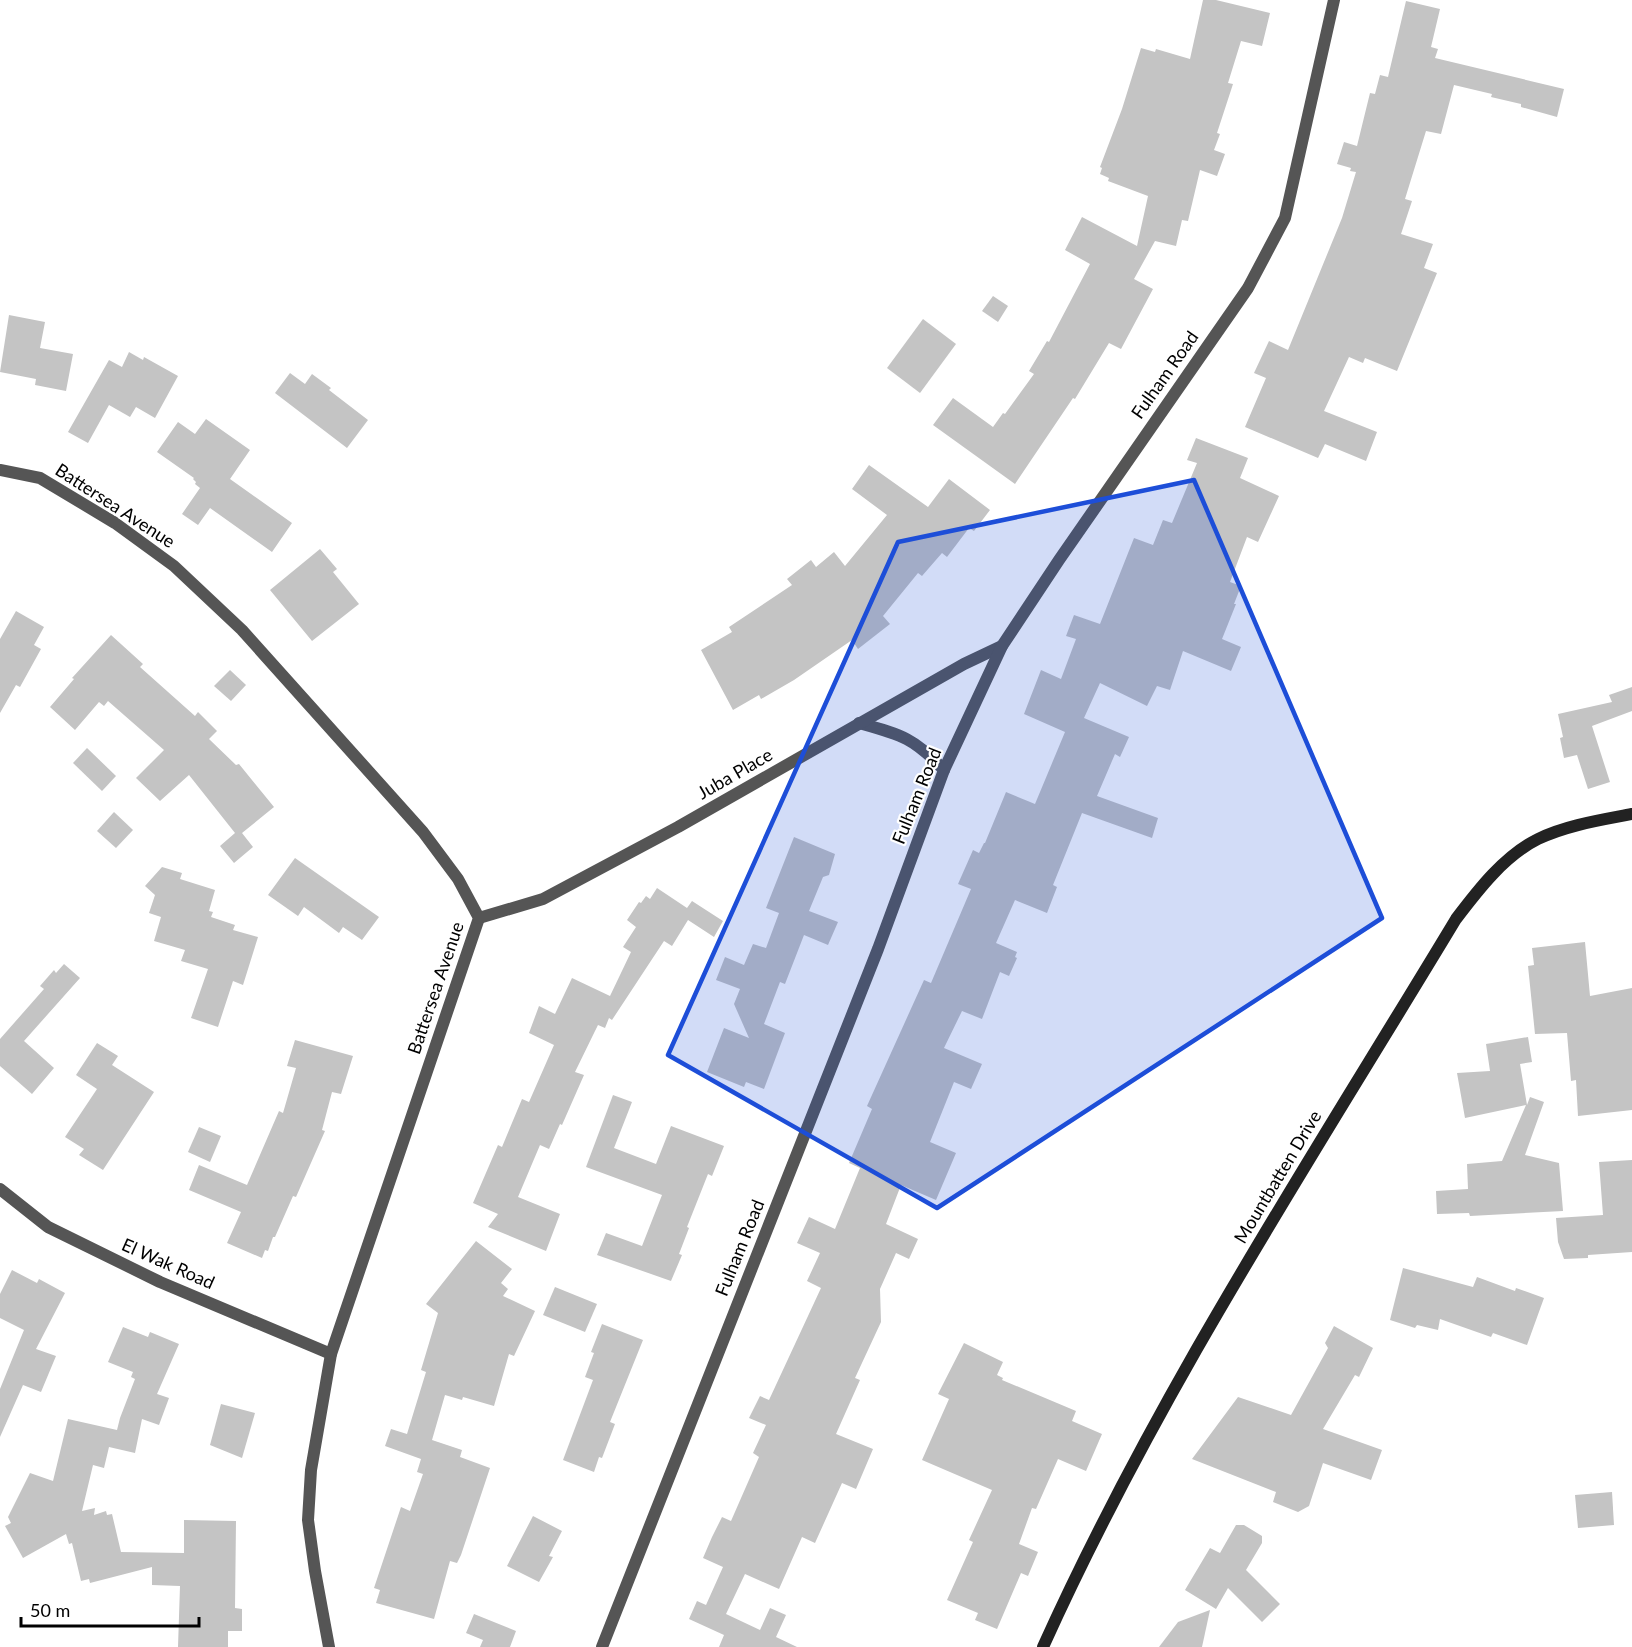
<svg xmlns="http://www.w3.org/2000/svg" width="1632" height="1647" font-family="Lato,sans-serif">
<style>
.building{fill:#c4c4c4}
.lines{fill:none;stroke-linecap:round;stroke-linejoin:round}
.minor{stroke:#555;stroke-width:12}
.secondary{stroke:#222;stroke-width:12}
.marked{fill:#1d4ed8;fill-opacity:0.2;stroke:#1d4ed8;stroke-width:4.5;stroke-linejoin:round}
.labels{text-anchor:middle;stroke-width:4.5;stroke-linejoin:round;paint-order:stroke}
.street-label{font-size:18px;fill:#000;stroke:#fff}
</style>
<rect width="100%" height="100%" fill="#fff"/>
<g class="building">
<polygon points="1203,0 1216,0 1270,13 1262,46 1241,41 1228,83 1233,84 1217,133 1220,134 1214,150 1225,154 1217,176 1200,170 1188,221 1182,220 1176,246 1155,241 1134,279 1153,289 1121,349 1109,343 1075,399 1073,398 1015,484 933,425 953,398 993,427 1003,413 1005,414 1034,374 1029,371 1047,341 1049,342 1090,264 1065,250 1082,217 1137,246 1148,196 1108,181 1109,178 1100,174 1102,168 1100,167 1122,109 1141,48 1155,52 1156,49 1190,59"/>
<polygon points="1406,1 1440,9 1431,47 1438,49 1435,58 1564,89 1557,117 1521,107 1521,104 1491,97 1492,94 1454,85 1441,134 1426,131 1405,199 1412,201 1401,234 1433,244 1424,268 1437,273 1397,371 1365,358 1363,363 1349,357 1324,411 1377,432 1366,461 1325,444 1318,458 1245,427 1266,378 1254,373 1269,341 1288,350 1342,218 1356,172 1350,171 1351,168 1337,164 1344,142 1357,146 1370,93 1375,94 1380,75 1388,77"/>
<polygon points="993,296 1008,306 998,322 982,311"/>
<polygon points="9,315 45,322 40,348 73,354 66,391 35,385 36,379 0,372"/>
<polygon points="923,319 956,344 920,393 887,368"/>
<polygon points="129,352 143,360 144,357 178,376 155,418 136,407 130,417 109,405 88,443 68,432 109,360 122,367"/>
<polygon points="290,373 305,384 312,374 331,388 329,390 368,420 347,448 275,393"/>
<polygon points="206,419 250,450 230,479 292,523 272,552 210,508 198,525 182,514 200,488 195,484 196,482 193,479 194,478 157,452 178,422 195,434"/>
<polygon points="1196,438 1248,458 1240,478 1279,496 1258,542 1247,537 1230,582 1241,586 1234,604 1236,604 1222,639 1241,647 1231,671 1183,651 1170,690 1157,686 1147,706 1100,683 1084,718 1129,737 1120,757 1115,754 1097,796 1158,818 1152,838 1082,813 1053,885 1057,887 1047,913 1015,900 996,943 1017,952 1015,957 1017,958 1009,976 1000,972 982,1019 962,1011 944,1048 982,1064 971,1089 954,1082 930,1142 956,1153 936,1200 901,1185 886,1224 918,1239 909,1259 896,1253 880,1289 881,1322 855,1378 860,1380 836,1434 873,1449 856,1489 842,1483 815,1543 802,1537 779,1589 745,1574 726,1614 760,1630 770,1608 786,1615 776,1637 797,1647 719,1647 724,1635 689,1619 697,1601 706,1605 723,1567 703,1558 712,1537 722,1517 731,1521 759,1457 753,1453 766,1425 749,1418 760,1396 769,1400 821,1288 807,1281 820,1253 797,1243 809,1217 835,1229 860,1168 849,1163 872,1109 867,1106 924,980 931,983 971,889 958,884 973,850 979,853 984,843 985,843 1006,792 1035,804 1065,732 1024,714 1041,670 1061,679 1076,639 1066,636 1074,615 1100,624 1134,538 1153,545 1163,520 1172,523 1197,463 1187,460"/>
<polygon points="869,465 928,507 949,479 990,510 974,531 969,528 947,557 942,553 922,576 918,573 883,616 890,624 858,649 852,640 794,680 761,699 759,695 733,710 701,650 732,632 729,627 792,585 787,579 811,560 816,567 834,552 845,566 887,515 852,489"/>
<polygon points="320,549 337,569 333,572 359,604 312,641 270,590"/>
<polygon points="16,611 44,627 34,645 41,649 20,687 16,685 0,713 0,639"/>
<polygon points="111,635 143,664 140,667 195,716 198,712 217,731 209,739 236,765 239,764 274,807 242,833 253,847 234,863 220,846 235,833 189,775 160,801 136,778 164,750 108,701 104,706 99,702 75,730 50,707 74,679 72,678"/>
<polygon points="230,670 246,685 231,701 214,686"/>
<polygon points="1632,687 1632,711 1592,726 1610,782 1588,789 1577,755 1564,758 1560,738 1563,737 1558,714 1612,702 1609,695"/>
<polygon points="87,748 116,776 102,791 73,763"/>
<polygon points="114,812 133,830 116,848 97,831"/>
<polygon points="794,837 835,854 829,875 823,877 809,911 838,922 828,945 804,935 785,984 780,982 764,1024 785,1033 764,1089 746,1082 744,1087 707,1072 724,1028 749,1038 734,1004 740,989 716,980 725,957 744,965 753,944 766,948 779,913 766,908"/>
<polygon points="295,858 379,917 362,940 343,927 339,933 304,907 298,916 268,895"/>
<polygon points="162,867 182,873 180,879 215,890 209,911 213,912 211,917 235,925 233,930 258,937 243,985 233,981 218,1027 191,1018 208,969 181,961 185,950 154,941 161,917 149,913 155,895 145,886"/>
<polygon points="657,888 687,908 692,901 723,921 714,937 688,920 672,946 664,941 612,1020 609,1018 605,1028 598,1025 595,1031 575,1072 584,1075 562,1125 560,1124 549,1149 540,1145 518,1197 560,1214 546,1251 488,1227 498,1214 473,1203 498,1145 502,1147 522,1099 529,1102 554,1045 529,1033 539,1006 555,1014 572,978 610,996 631,952 623,947 636,927 627,920 639,902 641,903 646,896 650,899"/>
<polygon points="1585,942 1590,996 1632,988 1632,1110 1578,1116 1576,1080 1571,1081 1567,1033 1535,1034 1528,966 1534,965 1532,948"/>
<polygon points="64,964 80,978 24,1041 54,1068 32,1094 0,1066 0,1039 44,989 40,986 54,970 56,973"/>
<polygon points="1528,1037 1532,1062 1520,1064 1527,1105 1530,1097 1544,1102 1525,1155 1559,1163 1563,1211 1470,1216 1469,1213 1437,1214 1436,1191 1468,1189 1467,1164 1502,1161 1526,1105 1465,1118 1457,1073 1490,1071 1486,1044"/>
<polygon points="295,1040 353,1056 341,1094 332,1092 322,1130 325,1131 296,1197 293,1196 275,1237 273,1237 268,1251 265,1250 262,1258 227,1243 241,1212 189,1190 199,1165 247,1185 279,1111 283,1113 296,1068 287,1066"/>
<polygon points="97,1043 118,1056 112,1065 154,1092 103,1170 79,1155 84,1149 65,1137 97,1089 76,1075"/>
<polygon points="613,1095 632,1102 614,1148 656,1164 671,1126 724,1146 712,1176 708,1174 687,1227 689,1228 679,1254 682,1255 671,1281 597,1255 606,1233 642,1246 662,1195 586,1167"/>
<polygon points="199,1127 221,1136 210,1162 188,1152"/>
<polygon points="1632,1160 1632,1252 1588,1255 1588,1258 1564,1259 1558,1242 1556,1218 1603,1215 1599,1162"/>
<polygon points="476,1241 512,1269 501,1283 508,1289 503,1296 535,1311 514,1356 509,1354 494,1406 463,1397 462,1400 445,1395 432,1440 462,1450 460,1457 490,1468 461,1555 457,1563 450,1561 434,1619 376,1603 380,1590 374,1588 401,1507 410,1511 423,1474 417,1472 421,1459 385,1446 391,1429 407,1434 426,1372 421,1370 438,1313 426,1304"/>
<polygon points="1403,1268 1473,1287 1477,1277 1515,1291 1516,1288 1544,1298 1527,1345 1493,1333 1491,1337 1440,1319 1438,1330 1417,1325 1415,1328 1390,1320"/>
<polygon points="12,1270 37,1283 39,1279 65,1293 36,1349 56,1356 41,1392 23,1385 0,1437 0,1389 24,1330 0,1318 0,1294"/>
<polygon points="555,1287 597,1304 585,1332 543,1315"/>
<polygon points="602,1324 643,1340 610,1422 615,1424 602,1458 599,1457 594,1472 563,1460 593,1380 585,1377 594,1353 591,1352"/>
<polygon points="1334,1326 1373,1348 1359,1377 1355,1375 1323,1429 1382,1450 1371,1480 1323,1463 1309,1506 1298,1512 1273,1502 1276,1492 1192,1459 1238,1397 1291,1415 1328,1348 1325,1343"/>
<polygon points="123,1327 148,1337 150,1332 179,1344 157,1394 169,1398 159,1425 142,1419 135,1453 109,1447 104,1468 93,1465 82,1511 95,1508 94,1515 106,1511 107,1515 112,1514 121,1552 184,1553 184,1520 236,1521 235,1608 242,1609 242,1631 228,1631 228,1647 178,1647 180,1586 152,1585 152,1567 90,1583 89,1579 81,1581 72,1543 69,1544 66,1534 23,1558 5,1526 11,1523 8,1517 30,1473 53,1481 68,1419 117,1430 120,1418 135,1379 131,1377 133,1372 108,1362"/>
<polygon points="964,1343 1003,1362 997,1375 1003,1378 1002,1380 1076,1411 1072,1421 1102,1434 1086,1471 1058,1459 1036,1509 1032,1508 1019,1544 1038,1552 1028,1576 1021,1573 997,1629 975,1620 978,1613 947,1600 973,1542 969,1540 992,1490 922,1460 949,1399 938,1394"/>
<polygon points="221,1404 255,1413 242,1458 210,1445"/>
<polygon points="1612,1492 1614,1525 1578,1528 1575,1495"/>
<polygon points="533,1516 562,1531 549,1556 553,1557 539,1582 507,1566"/>
<polygon points="1236,1525 1244,1525 1262,1536 1262,1543 1246,1570 1280,1604 1262,1622 1228,1588 1216,1609 1185,1590 1210,1548 1220,1553"/>
<polygon points="1210,1610 1202,1647 1159,1647 1178,1622"/>
<polygon points="474,1614 516,1631 510,1647 480,1647 483,1640 466,1633"/>
</g>
<g class="lines">
<g class="minor">
<polyline points="0,470 40,478 115,523 174,566 242,630 423,832 458,879 479,918 331,1354 311,1470 308,1520 315,1571 329,1647"/>
<path d="M859 723C902 735 914 738 944 770"/>
<polyline points="479,918 543,899 678,827 964,664 1002,646"/>
<polyline points="0,1189 48,1227 160,1282 331,1354"/>
<polyline points="602,1647 878,949 944,770 1002,646 1059,560 1248,288 1285,218 1334,0"/>
</g>
<path class="secondary" d="M1043 1647C1158 1392 1312 1158 1456 919 1478 890 1504 856 1538 839 1567 825 1601 820 1632 814"/>
</g>
<path class="marked" d="M1194 480 1382 918 937 1208 668 1055 898 542Z"/>
<g class="labels">
<g class="street-label">
<text transform="translate(1165 375) rotate(-55)" y="6">Fulham Road</text>
<text transform="translate(115 506) rotate(33)" y="6">Battersea Avenue</text>
<text transform="translate(735 774) rotate(-30)" y="6">Juba Place</text>
<text transform="translate(917 796) rotate(-68)" y="6">Fulham Road</text>
<text transform="translate(436 988) rotate(-71)" y="6">Battersea Avenue</text>
<text transform="translate(1278 1177) rotate(-59)" y="6">Mountbatten Drive</text>
<text transform="translate(740 1248) rotate(-68)" y="6">Fulham Road</text>
<text transform="translate(168 1264) rotate(24)" y="6">El Wak Road</text>
</g>
</g>
<path d="M21 1617v9h178v-9" fill="none" stroke="#000000" stroke-width="3"/>
<text x="30" y="1617" font-size="18" fill="#000000" stroke="#ffffff" stroke-width="4.5" paint-order="stroke">50 m</text>
</svg>
